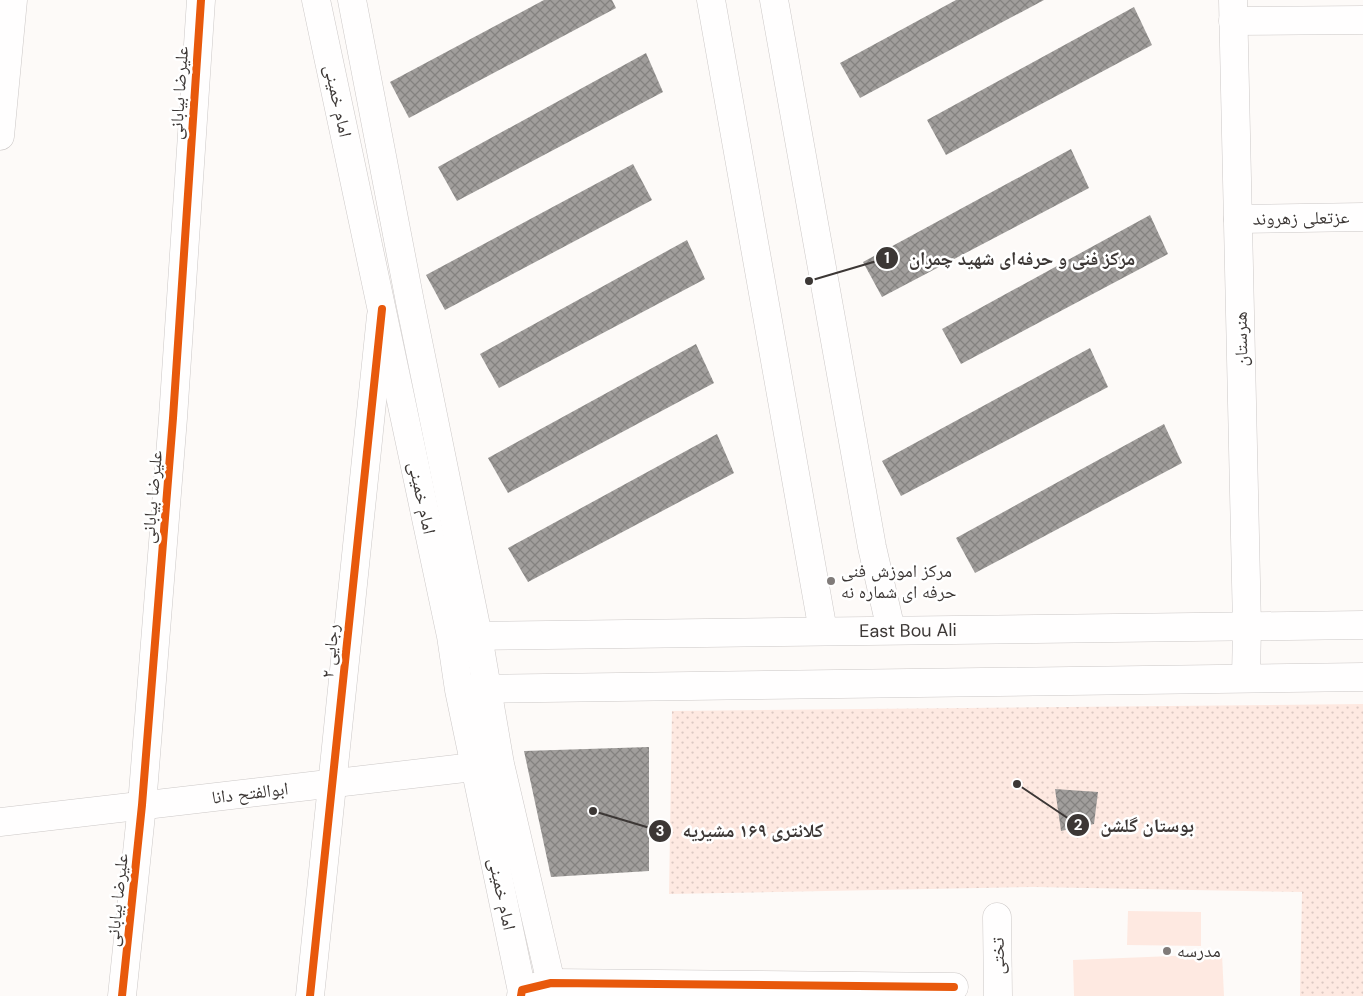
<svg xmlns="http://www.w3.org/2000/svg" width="1363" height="996" font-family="'DM Sans','Noto Naskh Arabic',sans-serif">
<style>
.park{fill:url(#park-dots)}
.garden{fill:#fee9e1}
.building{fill:url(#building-cross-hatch)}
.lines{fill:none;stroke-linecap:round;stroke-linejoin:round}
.minor-casing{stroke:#ccc8c7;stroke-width:29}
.major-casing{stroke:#ccc8c7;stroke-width:29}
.minor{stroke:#fffefe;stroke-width:28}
.major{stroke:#fffefe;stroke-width:28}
.cycleway-casing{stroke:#fff;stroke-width:11}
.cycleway{stroke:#e8590c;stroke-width:8}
.poi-dot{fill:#807b79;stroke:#fff;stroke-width:2}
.labels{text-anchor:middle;stroke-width:5;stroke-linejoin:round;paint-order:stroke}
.street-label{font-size:18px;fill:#3c3735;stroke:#fff}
.poi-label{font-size:18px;fill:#3c3735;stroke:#fff;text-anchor:start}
.leader{fill:none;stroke:#3c3735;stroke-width:2}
.callout-dot{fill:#3c3735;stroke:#fff;stroke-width:2}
.mark-label{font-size:15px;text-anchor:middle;font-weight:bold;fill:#fff}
.callout-label{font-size:19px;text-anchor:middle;font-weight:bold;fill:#3c3735;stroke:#fff;stroke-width:5;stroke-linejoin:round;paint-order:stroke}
</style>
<defs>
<pattern id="park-dots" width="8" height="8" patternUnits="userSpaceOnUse" patternTransform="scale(1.25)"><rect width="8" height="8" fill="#fee9e1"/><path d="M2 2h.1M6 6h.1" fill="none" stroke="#dbc8c2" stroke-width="1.8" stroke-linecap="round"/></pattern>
<pattern id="building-cross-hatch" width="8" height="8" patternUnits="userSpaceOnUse" patternTransform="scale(1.25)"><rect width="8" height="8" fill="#a19e9c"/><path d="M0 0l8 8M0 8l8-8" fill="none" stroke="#848280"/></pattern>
</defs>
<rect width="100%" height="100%" fill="#fdfaf8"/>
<polygon class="park" points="1363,704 1363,996 1300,996 1302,892 1034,887 669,894 672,711"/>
<g class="garden">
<polygon points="1128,911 1201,912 1201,946 1127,945"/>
<polygon points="1222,954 1224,996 1074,996 1073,960"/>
</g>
<g class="building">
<polygon points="544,0 612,0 616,8 409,118 390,82"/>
<polygon points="956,0 1044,0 860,98 840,63"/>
<polygon points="1134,7 1152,45 946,155 927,120"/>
<polygon points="646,53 663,92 457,201 438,167"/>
<polygon points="1071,149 1089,188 882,297 863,262"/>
<polygon points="633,164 652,200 445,310 426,275"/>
<polygon points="1150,215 1168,254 961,364 942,329"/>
<polygon points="687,240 705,279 499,388 480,354"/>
<polygon points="696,344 714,383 508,493 488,458"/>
<polygon points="1090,348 1108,387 901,496 882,461"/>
<polygon points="1164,424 1182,463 975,573 956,538"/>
<polygon points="717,434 734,473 528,582 508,548"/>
<polygon points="649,747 649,871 551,877 524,751"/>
<polygon points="1055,789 1098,792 1094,824 1061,831"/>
</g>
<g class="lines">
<g class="minor-casing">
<g id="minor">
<polyline points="711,0 823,631"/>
<polyline points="774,0 872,547 891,630"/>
<polyline points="1233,21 1363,20"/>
<polyline points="0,136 13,0"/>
<polyline points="1238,219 1363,217"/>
<polyline points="0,822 499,764"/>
<polyline points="997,917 998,996"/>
<polyline points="122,996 142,805 173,418 201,0"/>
<polyline points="310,996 381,316"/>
<polyline points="521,996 522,990 551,983 954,987"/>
</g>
</g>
<g class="major-casing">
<g id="major">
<polyline points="316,0 451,636 459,690 523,996"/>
<polyline points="352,0 410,302 478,636 500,764 554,996"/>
<polyline points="1233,0 1247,626 1246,678"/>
<path id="s1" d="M460 636 1363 625"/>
<polyline points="468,689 1363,677"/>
</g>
</g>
<use href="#minor" class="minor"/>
<use href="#major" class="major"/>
<g class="cycleway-casing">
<g id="cycleway">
<polyline points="122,996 142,805 173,418 201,0"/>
<polyline points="310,996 382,309"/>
<polyline points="521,996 522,990 551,983 954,987"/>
</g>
</g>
<use href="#cycleway" class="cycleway"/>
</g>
<g class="poi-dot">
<circle cx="831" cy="581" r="5"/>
<circle cx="1167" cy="951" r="5"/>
</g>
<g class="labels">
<g class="street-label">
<text transform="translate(179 93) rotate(-86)" y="6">علیرضا بیابانی</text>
<text transform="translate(338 101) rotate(78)" y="6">امام خمینی</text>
<text transform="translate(1301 218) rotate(-1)" y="6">عزتعلی زهروند</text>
<text transform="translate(1241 339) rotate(-91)" y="6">هنرستان</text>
<text transform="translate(152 497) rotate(-85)" y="6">علیرضا بیابانی</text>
<text transform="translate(422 498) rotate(78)" y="6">امام خمینی</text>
<text dy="6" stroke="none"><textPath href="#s1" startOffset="448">East Bou Ali</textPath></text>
<text transform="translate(330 651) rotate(-84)" y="6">رجایی ۲</text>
<text transform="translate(250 793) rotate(-7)" y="6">ابوالفتح دانا</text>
<text transform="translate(502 894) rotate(78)" y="6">امام خمینی</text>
<text transform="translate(117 900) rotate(-84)" y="6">علیرضا بیابانی</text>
<text transform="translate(998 956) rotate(-91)" y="6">تختی</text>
</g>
<g class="poi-label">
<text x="841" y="577">مرکز اموزش فنی<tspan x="841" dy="21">حرفه ای شماره نه</tspan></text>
<text x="1177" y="957">مدرسه</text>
</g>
</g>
<path class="leader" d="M809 281L887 258M1017 784L1078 825M593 811L660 831"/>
<g class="callout-dot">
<circle cx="809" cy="281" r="5"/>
<circle cx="1017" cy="784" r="5"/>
<circle cx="593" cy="811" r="5"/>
<circle cx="887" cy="258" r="12"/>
<circle cx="1078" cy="825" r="12"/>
<circle cx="660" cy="831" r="12"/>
</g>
<g class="mark-label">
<text x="887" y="263">1</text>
<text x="1078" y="830">2</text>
<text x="660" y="836">3</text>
</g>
<g class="callout-label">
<text x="1022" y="265">مرکز فنی و حرفه‌ای شهید چمران</text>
<text x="1147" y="832">بوستان گلشن</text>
<text x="753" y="837">کلانتری ۱۶۹ مشیریه</text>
</g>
</svg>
